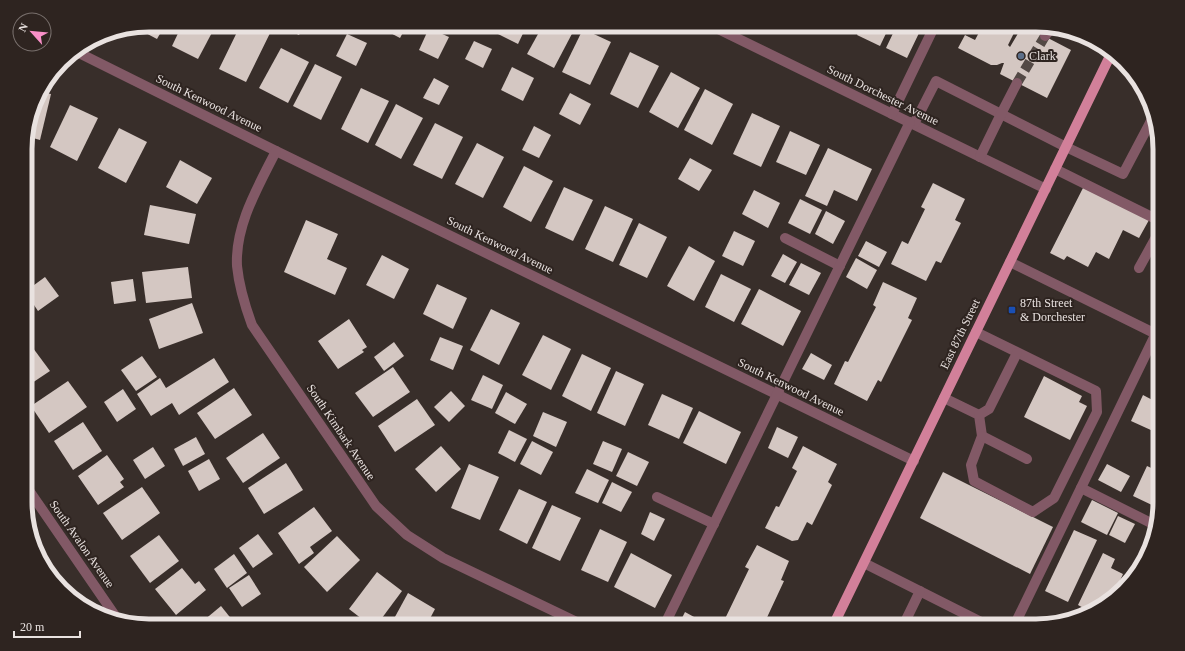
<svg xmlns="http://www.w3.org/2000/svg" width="1185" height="651" font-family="'Times New Roman',serif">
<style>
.building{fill:#d4c7c2}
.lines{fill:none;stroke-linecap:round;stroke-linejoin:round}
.minor-tunnel{stroke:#534945;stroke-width:10;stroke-dasharray:10 5;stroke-linecap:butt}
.minor{stroke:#825966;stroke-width:10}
.major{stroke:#d2809a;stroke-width:10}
.service-dot{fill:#5c6f8a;stroke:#2e2420;stroke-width:1.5}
.transit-dot{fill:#1a4fb4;stroke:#2e2420;stroke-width:1.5}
.labels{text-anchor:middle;stroke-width:4;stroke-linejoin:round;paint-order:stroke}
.poi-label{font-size:12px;fill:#e9e2e0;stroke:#2e2420;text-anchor:start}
.street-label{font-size:12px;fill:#e9e2e0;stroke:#2e2420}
.rim{fill:none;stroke:#e9e2e0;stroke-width:5}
</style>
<rect width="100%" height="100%" fill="#382e2a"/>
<g class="building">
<polygon points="149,25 165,25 157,39 136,28"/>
<polygon points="182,25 216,25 198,59 172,46"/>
<polygon points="243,25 274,25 246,82 219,69 240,26 242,27"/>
<polygon points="277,25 304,25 299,35"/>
<polygon points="381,25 407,25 400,38 379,27"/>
<polygon points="490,25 527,25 518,44 488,29"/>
<polygon points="543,25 570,25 575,28 554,68 527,54"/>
<polygon points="830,25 845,25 843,31"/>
<polygon points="862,25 890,25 880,46 857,35"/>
<polygon points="897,25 915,25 913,29 920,31 907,58 886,48"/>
<polygon points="983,25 1018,25 1008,45 1010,47 1023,25 1071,50 1047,98 1000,74 1004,63 1002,63 997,65 991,65 958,48 965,35 975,40"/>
<polygon points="429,28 449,37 438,59 419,50"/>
<polygon points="583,29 611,42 590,85 562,72"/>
<polygon points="347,34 367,43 356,66 336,56"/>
<polygon points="474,41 492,49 483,68 465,59"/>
<polygon points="281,48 309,62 288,103 259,88"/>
<polygon points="630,52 659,66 638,108 610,94"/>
<polygon points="315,64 342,77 321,120 293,106"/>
<polygon points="512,67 534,78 523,101 501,90"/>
<polygon points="671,72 700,88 678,128 649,112"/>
<polygon points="434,78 449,86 439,105 423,98"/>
<polygon points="361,88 389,101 368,143 341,129"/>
<polygon points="705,89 733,104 712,145 684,130"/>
<polygon points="40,92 51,94 40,140 26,136 38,94"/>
<polygon points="570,93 591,104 580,125 559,114"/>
<polygon points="396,104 423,118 401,159 375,145"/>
<polygon points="70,105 98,118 77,161 50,147"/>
<polygon points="752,113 780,126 761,167 733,154"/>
<polygon points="435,123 463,137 442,179 413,165"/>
<polygon points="534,126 551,135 539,158 522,150"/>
<polygon points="119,128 147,142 126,183 98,168"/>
<polygon points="790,131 820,145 806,175 776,162"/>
<polygon points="477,143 504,157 483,198 455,184"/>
<polygon points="828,148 872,169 857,201 834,190 827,206 805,196"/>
<polygon points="690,158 712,170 699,191 678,179"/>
<polygon points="180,160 212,178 197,204 166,187"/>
<polygon points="524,166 553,181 531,222 503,207"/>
<polygon points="933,183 965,199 955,220 961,223 941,263 936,261 926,281 891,264 902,241 908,244 925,209 921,207"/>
<polygon points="1084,186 1149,220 1139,238 1123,230 1109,259 1096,252 1088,267 1067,256 1064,260 1050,253"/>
<polygon points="564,187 593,200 573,241 545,228"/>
<polygon points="754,190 780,203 768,228 742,214"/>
<polygon points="800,199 822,210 810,234 788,223"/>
<polygon points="150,205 196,214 189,244 144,235"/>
<polygon points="605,206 633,219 613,262 585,249"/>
<polygon points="826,211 845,221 833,244 815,234"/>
<polygon points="306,220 338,234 327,259 347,268 335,295 284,272"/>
<polygon points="639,223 667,237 647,278 619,265"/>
<polygon points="734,231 755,241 743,266 722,256"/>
<polygon points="866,241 887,252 879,267 858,256"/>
<polygon points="689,246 715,261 694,301 667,286"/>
<polygon points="783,254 797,262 785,283 771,276"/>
<polygon points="382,255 409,269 394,299 366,285"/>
<polygon points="856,258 877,270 867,289 846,277"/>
<polygon points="801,263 821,273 809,295 789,285"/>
<polygon points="188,267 192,298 146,303 142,272"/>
<polygon points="721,274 751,289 734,322 705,307"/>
<polygon points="45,277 59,296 38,311 26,293 26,291"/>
<polygon points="133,279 136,301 114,304 111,282"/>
<polygon points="883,282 917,298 908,318 912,320 881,382 878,380 867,401 834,384 845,361 848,362 876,307 873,305"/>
<polygon points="437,284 467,298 453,329 423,314"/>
<polygon points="759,289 801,311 783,346 741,324"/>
<polygon points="192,303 203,333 159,349 149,319"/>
<polygon points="491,309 520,323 499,365 470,350"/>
<polygon points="349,319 367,347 362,350 364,352 338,369 318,341"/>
<polygon points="543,335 571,349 551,390 522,375"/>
<polygon points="440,337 463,346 453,370 430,360"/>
<polygon points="394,342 404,356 384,371 374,357"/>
<polygon points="30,344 50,371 26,387 26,347"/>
<polygon points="811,353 832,365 824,380 802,369"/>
<polygon points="582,354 611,368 591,411 562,396"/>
<polygon points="142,356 157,377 136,391 121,370"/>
<polygon points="214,358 229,382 179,415 172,403 151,416 137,394 160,378 166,388"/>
<polygon points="393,367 410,392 373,417 355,393"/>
<polygon points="616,371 644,384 625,426 597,413"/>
<polygon points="483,375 503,385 492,409 471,400"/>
<polygon points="1044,376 1082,396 1079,402 1087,406 1070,440 1024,417"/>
<polygon points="68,381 87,407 49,433 31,406"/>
<polygon points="234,388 252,415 215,439 197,413"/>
<polygon points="123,389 136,409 117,422 104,402"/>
<polygon points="451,391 465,406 449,422 434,407"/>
<polygon points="506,392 527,404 515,424 495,413"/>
<polygon points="662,394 693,408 679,439 648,425"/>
<polygon points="1143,395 1160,404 1160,418 1153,431 1131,421"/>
<polygon points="417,399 435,425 395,452 378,426"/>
<polygon points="699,411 741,432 726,464 683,443"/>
<polygon points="543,412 567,422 556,447 533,436"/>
<polygon points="83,422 102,451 73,470 54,441"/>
<polygon points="777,427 798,437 788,458 768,448"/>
<polygon points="509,430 527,439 515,462 498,453"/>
<polygon points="263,433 280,458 243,483 226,458"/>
<polygon points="196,437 205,454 183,466 174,449"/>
<polygon points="532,441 553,452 541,475 520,464"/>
<polygon points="603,441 622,449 612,472 593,464"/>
<polygon points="441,446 461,469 436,492 415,469"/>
<polygon points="803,446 837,464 828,482 832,485 812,525 807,522 798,540 792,541 765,528 776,506 779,507 797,471 792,468"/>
<polygon points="153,447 165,466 145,479 133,460"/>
<polygon points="628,452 649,462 637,486 616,476"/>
<polygon points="107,455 124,479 120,482 124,487 98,505 78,476"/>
<polygon points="209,459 220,479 199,491 188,471"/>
<polygon points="286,463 303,490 264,514 248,488"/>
<polygon points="469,464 499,477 480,520 451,508"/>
<polygon points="1107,464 1130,476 1121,492 1098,480"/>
<polygon points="1147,466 1160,472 1160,476 1156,485 1160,487 1160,495 1154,506 1133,496"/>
<polygon points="587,469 609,480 598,503 575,493"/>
<polygon points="943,472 1053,527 1030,574 920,518"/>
<polygon points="612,482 632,492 621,512 602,503"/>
<polygon points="142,487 160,513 122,540 103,513"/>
<polygon points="519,489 547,502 527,544 499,530"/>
<polygon points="1092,500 1118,513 1107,535 1081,522"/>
<polygon points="552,505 581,518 560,561 532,548"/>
<polygon points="314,507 332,531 310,547 314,553 299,564 278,533"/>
<polygon points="650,512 665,519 654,541 641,534"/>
<polygon points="1118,516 1135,524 1125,543 1109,535"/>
<polygon points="600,529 627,542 608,582 581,570"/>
<polygon points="1074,530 1097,540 1068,602 1045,591"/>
<polygon points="1150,531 1153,532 1147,552 1141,549"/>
<polygon points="258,534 273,554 253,568 239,548"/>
<polygon points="159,535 179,561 150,583 130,556"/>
<polygon points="337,536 360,560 327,592 304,567"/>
<polygon points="757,545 789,561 781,580 784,581 763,626 716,626 718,623 722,625 749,569 745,567"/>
<polygon points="631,553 672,575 655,608 614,587"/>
<polygon points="1103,553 1115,559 1111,568 1123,574 1112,598 1105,605 1089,611 1078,605"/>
<polygon points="234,554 247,573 227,588 214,569"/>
<polygon points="182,568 195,584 199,581 206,590 176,615 155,589"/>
<polygon points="377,572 402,591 376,626 371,626 349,609"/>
<polygon points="249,575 261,594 242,607 229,588"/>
<polygon points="408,593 435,609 426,626 390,626"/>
<polygon points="221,606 237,626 197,626"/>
<polygon points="685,612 705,623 703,626 678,626"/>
<polygon points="457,618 472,626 452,626"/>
</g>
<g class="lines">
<polyline class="minor-tunnel" points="1017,83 1045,36"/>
<g class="minor">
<polyline points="710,25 1046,189"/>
<polyline points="1045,36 1050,30 1052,29"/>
<polyline points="1088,39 1102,46"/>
<polyline points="75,51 276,151 914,461"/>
<polyline points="892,114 935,25"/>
<polyline points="914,124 936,81 1066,147 1123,174 1152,119"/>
<path d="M276 151C258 187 235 225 237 266 239 286 245 306 252 325L376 506 407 535 443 558 585 626"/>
<polyline points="980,157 1001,114 1017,83"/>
<polyline points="1055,169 1160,221"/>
<polyline points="785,238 840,266"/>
<polyline points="1010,262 1160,336"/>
<polyline points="1139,268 1160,230"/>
<polyline points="944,398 979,415 982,436 971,465 974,481 1033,512 1054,498 1097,412 1096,391 976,332"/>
<polyline points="979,415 989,409 1017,353"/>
<polyline points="982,436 1027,459"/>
<polyline points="26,486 116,617"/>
<polyline points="1081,488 1155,525"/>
<polyline points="657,497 714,524"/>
<polyline points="864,563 989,626"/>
<polyline points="664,626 910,122"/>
<polyline points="903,626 920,591"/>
<polyline points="1014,626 1160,325"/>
</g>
<polyline class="major" points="833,626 1111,54"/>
</g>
<circle class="service-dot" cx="1021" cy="56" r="4"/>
<rect class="transit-dot" x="1008" y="306" width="8" height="8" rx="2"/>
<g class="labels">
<g class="poi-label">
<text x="1029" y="60">Clark</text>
<text x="1020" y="307">87th Street<tspan x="1020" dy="14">&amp; Dorchester</tspan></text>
</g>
<g class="street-label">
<text transform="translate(883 95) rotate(26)" y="4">South Dorchester Avenue</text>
<text transform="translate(209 103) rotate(26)" y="4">South Kenwood Avenue</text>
<text transform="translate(500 245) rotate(26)" y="4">South Kenwood Avenue</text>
<text transform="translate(960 334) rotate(-64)" y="4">East 87th Street</text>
<text transform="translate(791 387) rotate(26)" y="4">South Kenwood Avenue</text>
<text transform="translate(341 432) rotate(56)" y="4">South Kimbark Avenue</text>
<text transform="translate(82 544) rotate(55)" y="4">South Avalon Avenue</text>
</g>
</g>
<path d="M0 0H1185V651H0ZM149 32H1036A117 117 0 0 1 1153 149V502A117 117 0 0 1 1036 619H149A117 117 0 0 1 32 502V149A117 117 0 0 1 149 32Z" fill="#2e2420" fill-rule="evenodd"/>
<path class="rim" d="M149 32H1036A117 117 0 0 1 1153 149V502A117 117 0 0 1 1036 619H149A117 117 0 0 1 32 502V149A117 117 0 0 1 149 32Z"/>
<g transform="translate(32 32) rotate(297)"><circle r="19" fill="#2e2420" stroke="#79706d"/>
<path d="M0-3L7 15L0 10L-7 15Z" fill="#f98fc8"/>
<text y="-6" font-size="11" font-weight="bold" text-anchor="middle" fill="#e9e2e0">N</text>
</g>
<path d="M14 631v6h66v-6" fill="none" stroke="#e9e2e0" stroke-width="2"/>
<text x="20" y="631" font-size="12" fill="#e9e2e0" stroke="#2e2420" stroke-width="3" paint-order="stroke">20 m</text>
</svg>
